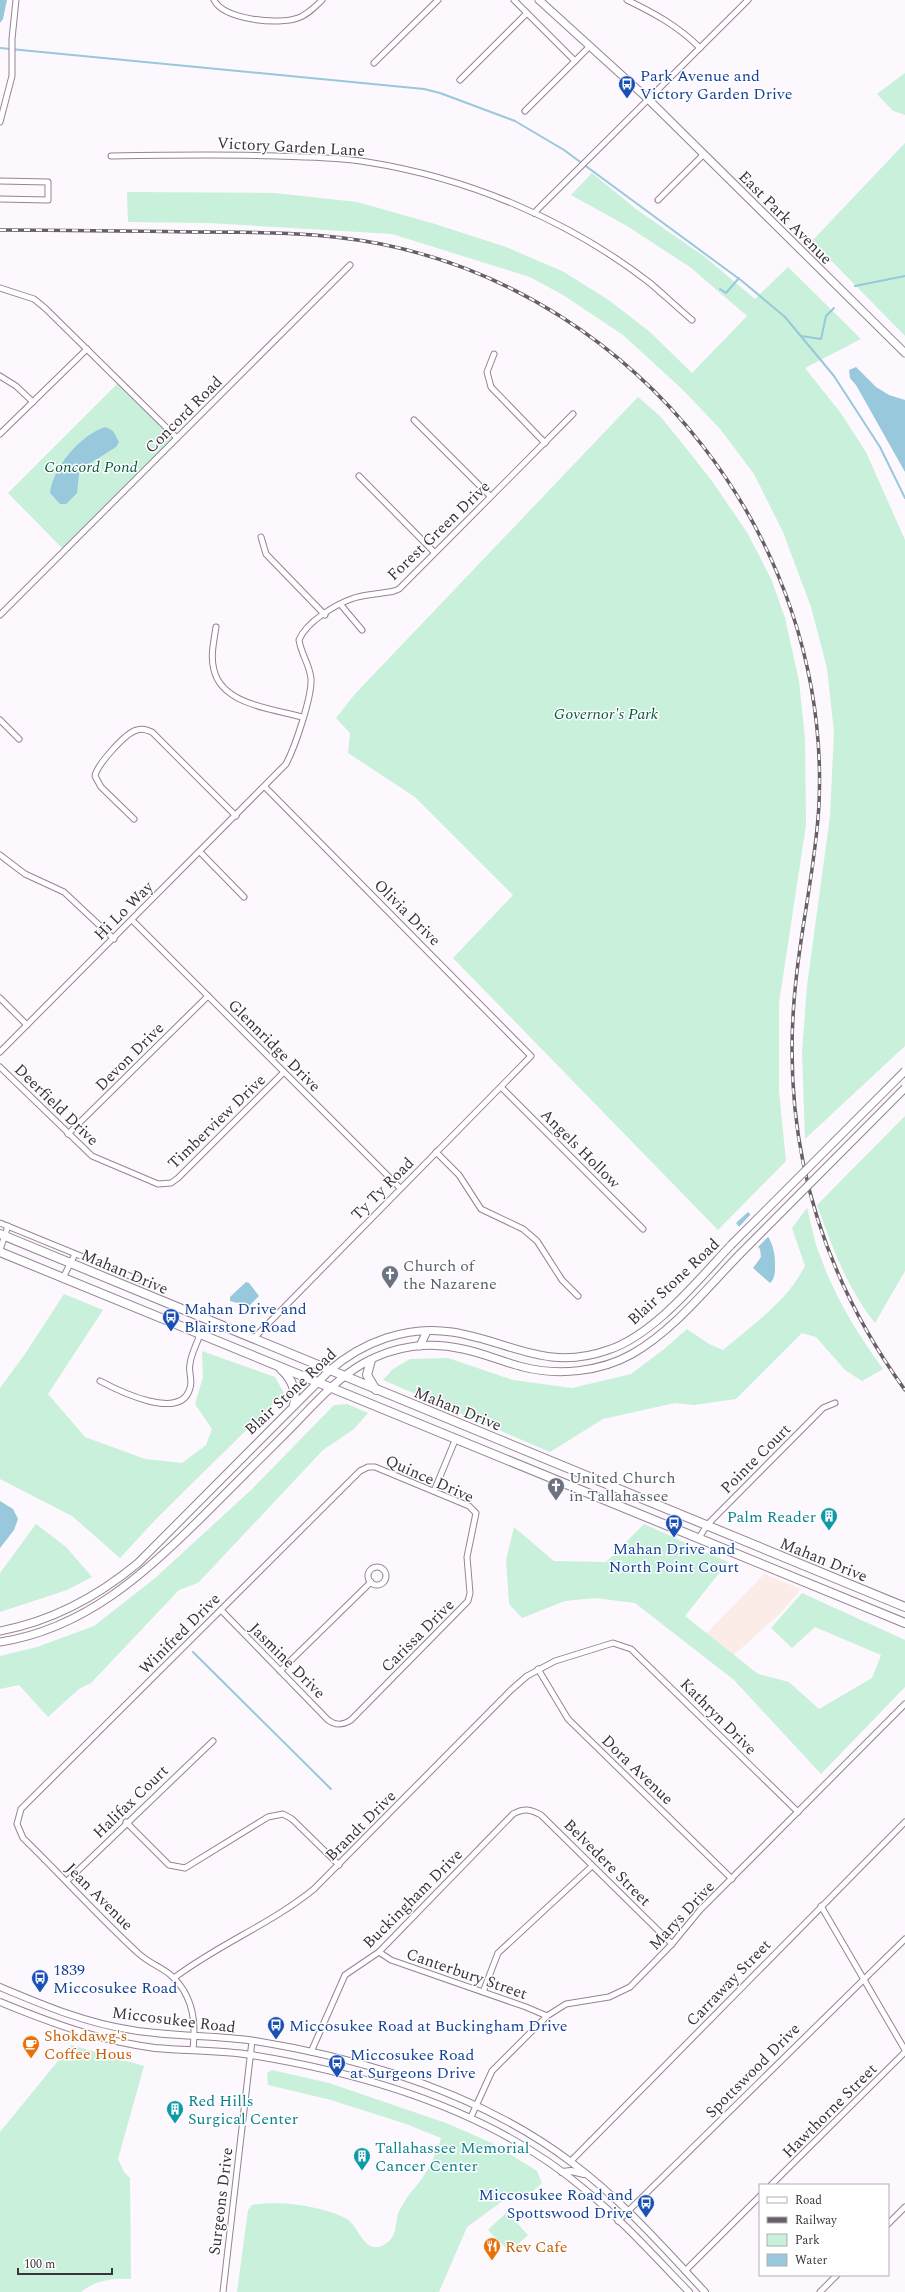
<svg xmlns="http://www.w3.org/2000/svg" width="905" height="2292" font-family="Spectral,serif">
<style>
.education{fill:#fcece8}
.green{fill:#c8f0db}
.water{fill:#97c8dc}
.pier{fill:#fdf8fd}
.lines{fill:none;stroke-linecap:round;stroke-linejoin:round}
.stream{stroke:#97c8dc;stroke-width:2}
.minor-casing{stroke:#978298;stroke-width:7}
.tertiary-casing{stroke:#978298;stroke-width:8}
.secondary-casing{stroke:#978298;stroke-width:9}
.primary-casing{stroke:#978298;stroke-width:10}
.minor{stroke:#fff;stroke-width:5}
.tertiary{stroke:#fff;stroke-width:6}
.secondary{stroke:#fff;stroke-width:7}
.primary{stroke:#fff;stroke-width:8}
.rail-casing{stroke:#675f67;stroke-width:3.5}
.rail{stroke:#fff;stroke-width:2;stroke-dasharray:6;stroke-linecap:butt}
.secondary-bridge-casing{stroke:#978298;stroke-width:9;stroke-linecap:butt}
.secondary-bridge{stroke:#fff;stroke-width:7}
.labels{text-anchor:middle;stroke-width:3;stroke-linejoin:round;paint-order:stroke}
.transit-label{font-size:16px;fill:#164399;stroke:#fff;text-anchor:start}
.street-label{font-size:16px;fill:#3b323b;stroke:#fff}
.park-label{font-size:16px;font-style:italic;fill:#055b3d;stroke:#fff}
.worship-label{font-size:16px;fill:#5b616d;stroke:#fff;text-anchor:start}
.culture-label{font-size:16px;fill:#0d838f;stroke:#fff;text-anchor:start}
.food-label{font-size:16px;fill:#c56008;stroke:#fff;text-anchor:start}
</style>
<rect width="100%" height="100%" fill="#fdf8fd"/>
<polygon class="education" points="764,1574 801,1589 779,1615 726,1662 703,1637"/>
<g class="green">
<polygon points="905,73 905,115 893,111 877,94"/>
<polygon points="905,143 905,336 812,241"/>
<polygon points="592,173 636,209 705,257 755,299 788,267 861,339 805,368 840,412 866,452 905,540 905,1046 805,1139 802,1052 807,986 830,816 834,732 827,668 811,607 783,532 754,474 721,430 682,389 623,335 563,295 530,277 392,234 208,223 128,222 127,192 275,193 357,202 435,224 506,247 564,272 610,301 650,332 692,373 747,316 690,267 627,226 571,195"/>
<polygon points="118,383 174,439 63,549 8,493"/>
<polygon points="638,397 660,416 682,443 712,481 748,534 772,581 785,618 799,681 805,739 806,825 779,1003 779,1091 786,1161 718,1230 453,958 513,895 415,797 348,753 350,733 336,718 355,694"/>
<path d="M905 1116V1271L875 1323C847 1288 832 1247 817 1205Z"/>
<path d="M807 1208C811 1222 813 1237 818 1250 833 1294 856 1332 883 1369L862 1381 845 1370 816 1337 802 1333 736 1399 694 1405 675 1403 603 1419 550 1452 383 1380 393 1369 410 1359 448 1358 513 1380 572 1388 631 1374 663 1350 687 1329 709 1344 723 1350C753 1325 787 1301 805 1266L792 1228Z"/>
<polygon points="64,1294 103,1310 48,1394 85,1437 145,1459 182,1463 206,1445 212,1429 195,1404 203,1377 202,1351 275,1377 284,1393 158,1517 120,1558 72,1516 0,1479 0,1388 25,1354"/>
<polygon points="347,1404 368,1413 354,1429 323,1450 198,1583 179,1590 91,1683 79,1689 48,1717 19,1685 0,1689 0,1656 37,1647 94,1626 154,1579 251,1490 334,1405"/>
<polygon points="36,1524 66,1547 92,1577 67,1590 0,1612 0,1573"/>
<polygon points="644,1524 728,1562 685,1616 758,1674 789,1682 819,1709 872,1678 881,1655 815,1627 792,1648 771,1628 802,1593 905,1640 905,1687 821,1774 734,1680 635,1603 595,1598 565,1601 522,1618 509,1604 506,1560 514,1527 554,1561 606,1562"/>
<path d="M71 2045 144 2066 118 2159 124 2172 130 2178 131 2279C112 2278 96 2280 81 2292H0V2132Z"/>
<path d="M272 2070 329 2083 446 2123 492 2143 537 2171 542 2183 533 2191 504 2200 467 2227 439 2292H237L248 2210 252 2205C279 2200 323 2206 347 2219 360 2227 365 2260 388 2242 397 2234 395 2225 398 2214 399 2210 403 2205 405 2201 410 2192 418 2185 423 2177 430 2166 438 2150 441 2138L406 2124 331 2100 268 2085 267 2073Z"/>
<polygon points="507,2212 528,2235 510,2252 488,2230"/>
</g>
<g class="water">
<polygon points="0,0 7,0 3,19 0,23"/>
<polygon points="856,367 876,387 889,395 905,400 905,472 856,385 850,378 849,370"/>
<path d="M106 427 113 431 119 442 116 447 81 469 79 474 77 493 66 504H60L50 493C53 467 81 434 106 427Z"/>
<path d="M748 1212C764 1228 776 1242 775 1266 775 1272 775 1279 770 1283L753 1268 761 1257 760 1249 736 1223Z"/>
<polygon points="246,1282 249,1283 259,1296 249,1306 230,1301 230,1297"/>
<polygon points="0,1501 13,1509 18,1519 14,1530 0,1548"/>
</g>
<polygon class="pier" points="752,1213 770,1235 756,1249 738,1228"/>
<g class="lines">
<g class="stream">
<polyline points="0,48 424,89 440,93 515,121 564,150 742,281 785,317 834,376 880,447 905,498"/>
<polyline points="855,286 905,276"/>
<polyline points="720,289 726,293 739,278"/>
<polyline points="801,336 821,339 826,316 834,308"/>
<polyline points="193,1652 331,1789"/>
</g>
<g class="minor-casing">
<g id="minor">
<path d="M214 0C224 20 279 25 298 18 307 15 315 7 322 0"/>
<polyline points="514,0 575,61"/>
<path d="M627 0C654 13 678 26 700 48"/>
<polyline points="374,63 438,0"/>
<polyline points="460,80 527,13"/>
<polyline points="525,111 589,47"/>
<polyline points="0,122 12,76 12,39 16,0"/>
<path d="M111 156C166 155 222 154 277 156 307 157 338 157 367 162 468 178 569 220 650 283 664 295 678 308 692 320"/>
<polyline points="0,181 48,182 48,200 0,199"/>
<polyline points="658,200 704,154"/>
<polyline points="534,213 748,0"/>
<polyline points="0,288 34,299 45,308 177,438"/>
<polyline points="494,354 487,372 491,387 545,443"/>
<polyline points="0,376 16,386 33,402"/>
<polyline points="414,420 490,496"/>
<polyline points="0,434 87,349"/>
<polyline points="359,476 434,552"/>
<polyline points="261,537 266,554 325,615"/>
<polyline points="341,605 362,630"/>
<polyline points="0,615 350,265"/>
<path d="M216 627C214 641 210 656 214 670 222 705 274 709 302 717"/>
<polyline points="0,720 19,739"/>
<path d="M134 819 101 787 95 776C97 765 125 733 137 730 142 728 147 730 152 732L236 816"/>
<polyline points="200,852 244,897"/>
<polyline points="0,855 25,874 64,892 114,939"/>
<polyline points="132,920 400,1188"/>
<polyline points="0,998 27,1025"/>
<path d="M0 1052 286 764C295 747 312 697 311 679 310 665 301 654 299 640 306 622 336 604 354 598 367 594 381 594 394 591L399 589 573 414"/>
<polyline points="0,1067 92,1156 158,1184 171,1183 178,1178 284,1072"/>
<polyline points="501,1087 643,1229"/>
<polyline points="68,1134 208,996"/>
<polyline points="436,1152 459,1175 481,1209 523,1229 537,1241 562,1280 578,1296"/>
<polyline points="0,1223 142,1281"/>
<polyline points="0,1250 8,1226"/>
<polyline points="63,1278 75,1254"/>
<polyline points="253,1339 531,1056 265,787"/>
<path d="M100 1381C119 1391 181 1422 190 1388 193 1380 188 1372 190 1364 191 1354 197 1344 200 1334"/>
<polyline points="434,1491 456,1438"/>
<polyline points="699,1538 707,1525 823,1408 835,1403"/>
<circle cx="377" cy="1576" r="9"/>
<polyline points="538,1669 568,1719 732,1879"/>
<polyline points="280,1671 371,1582"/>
<polyline points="126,1822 169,1865 185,1868 268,1817 283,1814 292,1819 339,1865"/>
<polyline points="67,1881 213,1741"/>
<polyline points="821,1906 905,2050"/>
<polyline points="379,1952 391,1960 526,2007 547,2016"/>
<path d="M174 1978C219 1944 271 1924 314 1889L511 1690 527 1676 555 1661 613 1643 631 1649 798 1812"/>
<polyline points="483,1992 498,1953 592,1866"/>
<path d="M193 2050C195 2029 195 2010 184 1991 169 1967 156 1969 138 1953 98 1916 62 1876 23 1838L17 1824 21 1809 360 1471 368 1467H375L469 1506 476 1513 467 1557 470 1593 468 1601 351 1720C343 1725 336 1726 328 1720L221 1610"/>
<path d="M311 2052 345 1975 379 1952 513 1814C524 1808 530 1809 541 1815L672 1944"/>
<polyline points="471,2117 492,2071 547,2016 566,2004 609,1997 630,1987 672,1944 700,1910 905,1704"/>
<polyline points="571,2161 905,1822"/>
<polyline points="771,2185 905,2052"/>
<polyline points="618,2221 905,1939"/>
<polyline points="888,2224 905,2207"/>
<polyline points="685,2271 760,2196"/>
<polyline points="223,2292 252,2041"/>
<polyline points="820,2292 837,2275"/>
</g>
</g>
<g class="tertiary-casing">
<g id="tertiary">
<path d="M0 1987C43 2005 85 2023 132 2030 173 2037 214 2035 255 2041 365 2059 481 2094 571 2162 621 2199 663 2247 705 2292"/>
<path d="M0 2002C51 2023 100 2041 155 2048 187 2051 220 2050 251 2055 369 2074 492 2111 584 2189 622 2220 655 2257 689 2292"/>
<polyline points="562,2172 571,2171 584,2174"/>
</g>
</g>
<g class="secondary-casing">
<g id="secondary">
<polyline points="539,0 648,99 905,353"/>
<polyline points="420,1346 427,1331"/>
<path d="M0 1631C53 1621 97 1597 138 1563L329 1371C362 1342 407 1325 452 1332 510 1341 546 1372 608 1350 654 1335 698 1280 731 1245"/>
<path d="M0 1642C85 1629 147 1572 205 1514 232 1487 260 1459 287 1432 311 1408 334 1380 364 1363 394 1346 429 1341 463 1349 483 1353 503 1362 523 1367 558 1376 600 1372 632 1354 674 1330 707 1288 740 1254"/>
</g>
</g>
<g class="primary-casing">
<g id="primary">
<polyline points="0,1234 905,1607"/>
<polyline points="0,1252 905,1623"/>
<polyline points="371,1360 367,1375 376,1390"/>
<path d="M281 1369C292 1379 297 1390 294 1405"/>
</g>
</g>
<use href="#minor" class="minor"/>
<use href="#tertiary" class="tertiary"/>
<use href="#secondary" class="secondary"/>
<use href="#primary" class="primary"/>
<g class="rail-casing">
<path id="rail" d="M0 230C65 230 130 231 195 232 258 232 320 232 381 244 640 296 831 540 819 804 816 863 802 921 796 980 779 1132 816 1267 905 1390"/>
</g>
<use href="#rail" class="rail"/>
<g class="secondary-bridge-casing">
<g id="secondary-bridge">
<polyline points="731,1245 905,1071"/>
<polyline points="740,1254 905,1088"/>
</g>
</g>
<use href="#secondary-bridge" class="secondary-bridge"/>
</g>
<defs>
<g id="bus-pin" transform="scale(0.9)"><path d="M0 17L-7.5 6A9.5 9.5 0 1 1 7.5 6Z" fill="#1a4fb4" stroke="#fff"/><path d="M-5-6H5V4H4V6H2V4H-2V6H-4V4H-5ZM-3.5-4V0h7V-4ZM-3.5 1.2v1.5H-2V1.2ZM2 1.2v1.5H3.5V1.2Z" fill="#fff"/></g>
<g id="church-pin" transform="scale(0.9)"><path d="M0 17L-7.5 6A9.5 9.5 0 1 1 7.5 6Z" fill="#6b7280" stroke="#fff"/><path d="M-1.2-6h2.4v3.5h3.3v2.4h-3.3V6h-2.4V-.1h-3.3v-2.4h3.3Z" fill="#fff"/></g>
<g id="building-pin" transform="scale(0.9)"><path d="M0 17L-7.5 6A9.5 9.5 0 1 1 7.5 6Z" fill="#0f9aa8" stroke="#fff"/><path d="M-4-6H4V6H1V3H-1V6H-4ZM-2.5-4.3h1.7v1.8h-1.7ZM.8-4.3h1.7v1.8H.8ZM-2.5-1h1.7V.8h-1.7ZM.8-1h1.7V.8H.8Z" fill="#fff"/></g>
<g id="cafe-pin" transform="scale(0.9)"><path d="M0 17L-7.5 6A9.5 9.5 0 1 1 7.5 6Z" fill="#e8710a" stroke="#fff"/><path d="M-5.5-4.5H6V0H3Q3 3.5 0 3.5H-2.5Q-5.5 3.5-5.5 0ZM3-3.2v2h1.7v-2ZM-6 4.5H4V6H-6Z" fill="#fff"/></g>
<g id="restaurant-pin" transform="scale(0.9)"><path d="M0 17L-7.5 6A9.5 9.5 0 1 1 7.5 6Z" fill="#e8710a" stroke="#fff"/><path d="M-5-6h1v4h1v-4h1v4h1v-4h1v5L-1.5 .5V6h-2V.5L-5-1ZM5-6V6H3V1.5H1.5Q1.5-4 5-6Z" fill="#fff"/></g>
</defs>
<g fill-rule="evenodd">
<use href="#bus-pin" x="627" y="84"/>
<use href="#church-pin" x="390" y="1274"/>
<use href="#bus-pin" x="171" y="1317"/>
<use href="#church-pin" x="556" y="1486"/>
<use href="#building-pin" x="829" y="1516"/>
<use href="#bus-pin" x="674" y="1523"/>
<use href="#bus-pin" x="40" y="1978"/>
<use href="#bus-pin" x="276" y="2025"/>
<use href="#cafe-pin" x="31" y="2044"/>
<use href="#bus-pin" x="337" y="2063"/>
<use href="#building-pin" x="175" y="2109"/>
<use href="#building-pin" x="362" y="2156"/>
<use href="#bus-pin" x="646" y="2203"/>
<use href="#restaurant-pin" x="492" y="2246"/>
</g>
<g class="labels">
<g class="transit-label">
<text x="640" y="81">Park Avenue and<tspan x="640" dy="18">Victory Garden Drive</tspan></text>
<text x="184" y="1314">Mahan Drive and<tspan x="184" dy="18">Blairstone Road</tspan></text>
<text x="674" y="1554" text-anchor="middle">Mahan Drive and<tspan x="674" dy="18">North Point Court</tspan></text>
<text x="53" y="1975">1839<tspan x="53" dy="18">Miccosukee Road</tspan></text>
<text x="289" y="2031">Miccosukee Road at Buckingham Drive</text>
<text x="350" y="2060">Miccosukee Road<tspan x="350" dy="18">at Surgeons Drive</tspan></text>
<text x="633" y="2200" text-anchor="end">Miccosukee Road and<tspan x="633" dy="18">Spottswood Drive</tspan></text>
</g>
<g class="street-label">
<text transform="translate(291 146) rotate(3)" y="6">Victory Garden Lane</text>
<text transform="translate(786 217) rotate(45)" y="6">East Park Avenue</text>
<text transform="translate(183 414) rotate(-45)" y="6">Concord Road</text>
<text transform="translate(438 530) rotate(-44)" y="6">Forest Green Drive</text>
<text transform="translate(123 910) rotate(-45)" y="6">Hi Lo Way</text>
<text transform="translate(408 912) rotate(45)" y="6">Olivia Drive</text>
<text transform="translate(275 1045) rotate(45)" y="6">Glennridge Drive</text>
<text transform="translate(129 1056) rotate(-45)" y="6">Devon Drive</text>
<text transform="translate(57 1104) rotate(44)" y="6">Deerfield Drive</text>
<text transform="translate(216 1121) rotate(-44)" y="6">Timberview Drive</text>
<text transform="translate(581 1148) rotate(45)" y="6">Angels Hollow</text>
<text transform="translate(382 1188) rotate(-45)" y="6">Ty Ty Road</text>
<text transform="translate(125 1271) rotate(23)" y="6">Mahan Drive</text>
<text transform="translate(673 1281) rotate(-43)" y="6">Blair Stone Road</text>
<text transform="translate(290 1391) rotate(-43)" y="6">Blair Stone Road</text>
<text transform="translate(458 1408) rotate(22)" y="6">Mahan Drive</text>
<text transform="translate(755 1458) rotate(-45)" y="6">Pointe Court</text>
<text transform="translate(430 1478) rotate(24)" y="6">Quince Drive</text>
<text transform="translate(824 1559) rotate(22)" y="6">Mahan Drive</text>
<text transform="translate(179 1633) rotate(-45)" y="6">Winifred Drive</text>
<text transform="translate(417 1635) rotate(-45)" y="6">Carissa Drive</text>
<text transform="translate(288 1660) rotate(45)" y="6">Jasmine Drive</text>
<text transform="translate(719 1716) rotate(45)" y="6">Kathryn Drive</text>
<text transform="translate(638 1769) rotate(44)" y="6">Dora Avenue</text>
<text transform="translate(130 1801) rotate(-44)" y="6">Halifax Court</text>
<text transform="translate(360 1825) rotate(-45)" y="6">Brandt Drive</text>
<text transform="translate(608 1862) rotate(45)" y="6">Belvedere Street</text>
<text transform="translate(100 1896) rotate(45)" y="6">Jean Avenue</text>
<text transform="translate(412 1898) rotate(-45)" y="6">Buckingham Drive</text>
<text transform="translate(681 1915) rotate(-47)" y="6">Marys Drive</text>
<text transform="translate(467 1973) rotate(19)" y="6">Canterbury Street</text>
<text transform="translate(728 1982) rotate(-46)" y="6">Carraway Street</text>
<text transform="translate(174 2019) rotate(7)" y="6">Miccosukee Road</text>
<text transform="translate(752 2070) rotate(-45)" y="6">Spottswood Drive</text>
<text transform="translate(829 2110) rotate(-45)" y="6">Hawthorne Street</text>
<text transform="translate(220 2201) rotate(-83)" y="6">Surgeons Drive</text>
</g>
<g class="park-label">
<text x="91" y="472">Concord Pond</text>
<text x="606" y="719">Governor's Park</text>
</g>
<g class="worship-label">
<text x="403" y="1271">Church of<tspan x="403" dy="18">the Nazarene</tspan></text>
<text x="569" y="1483">United Church<tspan x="569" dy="18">in Tallahassee</tspan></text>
</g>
<g class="culture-label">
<text x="816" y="1522" text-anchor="end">Palm Reader</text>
<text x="188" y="2106">Red Hills<tspan x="188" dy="18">Surgical Center</tspan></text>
<text x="375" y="2153">Tallahassee Memorial<tspan x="375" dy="18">Cancer Center</tspan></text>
</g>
<g class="food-label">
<text x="44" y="2041">Shokdawg's<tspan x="44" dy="18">Coffee Hous</tspan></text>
<text x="505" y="2252">Rev Cafe</text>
</g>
</g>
<rect x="759" y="2184" width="130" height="92" fill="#ffffff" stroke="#b1adb1"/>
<rect x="767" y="2197" width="20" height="6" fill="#ffffff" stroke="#b1adb1"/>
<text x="795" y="2204" font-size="12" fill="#3b323b">Road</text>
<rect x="767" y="2217" width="20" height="6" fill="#675f67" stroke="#b1adb1"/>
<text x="795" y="2224" font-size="12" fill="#3b323b">Railway</text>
<rect x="767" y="2234" width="20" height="12" fill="#c8f0db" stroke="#b1adb1"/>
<text x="795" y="2244" font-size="12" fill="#3b323b">Park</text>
<rect x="767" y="2254" width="20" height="12" fill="#97c8dc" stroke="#b1adb1"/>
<text x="795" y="2264" font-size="12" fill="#3b323b">Water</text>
<path d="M18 2268v6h94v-6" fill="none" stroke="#3b323b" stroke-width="2"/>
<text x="24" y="2268" font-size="12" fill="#3b323b" stroke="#ffffff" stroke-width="3" paint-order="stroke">100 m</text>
</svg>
